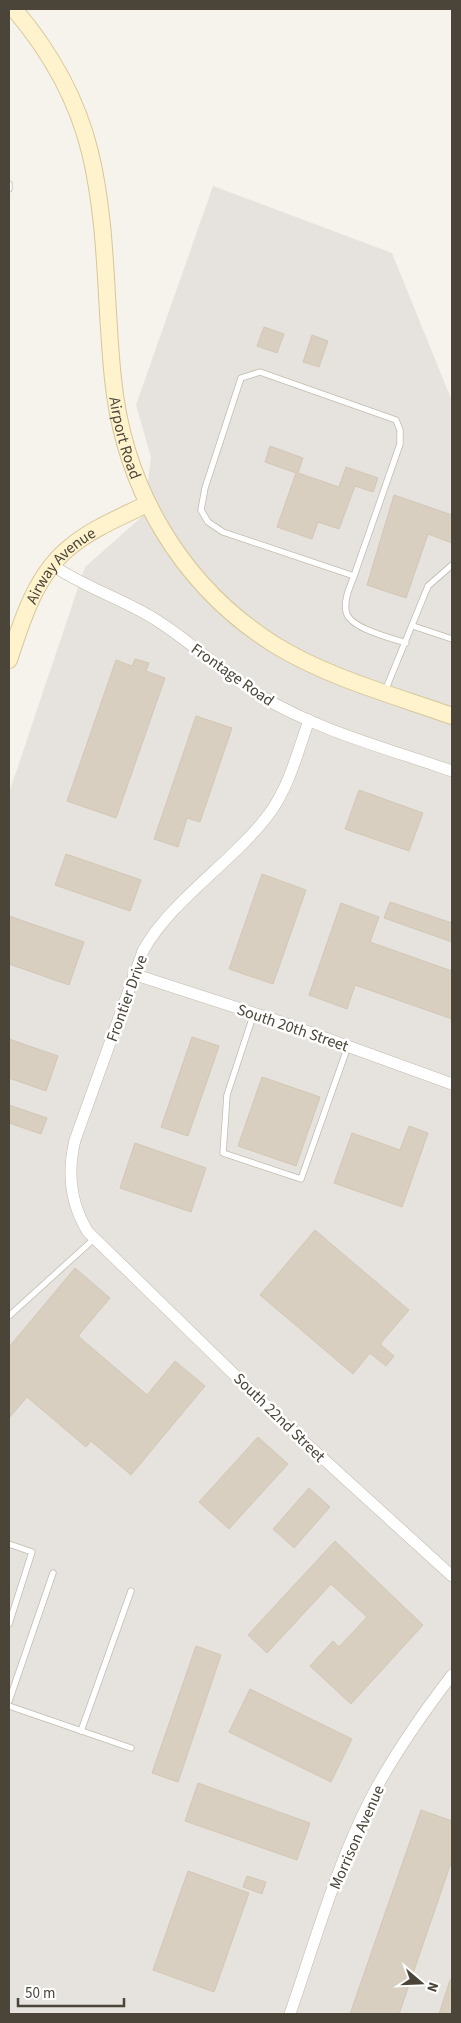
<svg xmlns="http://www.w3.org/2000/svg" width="461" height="2023" font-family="'Source Sans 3',sans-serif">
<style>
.industrial{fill:#e6e2dd}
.building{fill:#d8cfc1;stroke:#d3c7b4}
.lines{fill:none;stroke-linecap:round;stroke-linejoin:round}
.lane-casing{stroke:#c2bbae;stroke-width:7}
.street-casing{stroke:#c2bbae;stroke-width:12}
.secondary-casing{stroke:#d6c79b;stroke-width:18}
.lane{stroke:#fff;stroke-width:5.5}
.street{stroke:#fff;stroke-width:11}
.secondary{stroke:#fff3cd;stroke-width:16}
.labels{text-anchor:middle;stroke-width:5;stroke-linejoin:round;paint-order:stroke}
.street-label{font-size:16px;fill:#4b4439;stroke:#fff}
</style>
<rect width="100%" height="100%" fill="#f6f3ec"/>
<polygon class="industrial" points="213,186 392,253 452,401 452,2014 9,2014 9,793 85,567 144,515 151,457 136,405"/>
<g class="building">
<polygon points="264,327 284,334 277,353 257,346"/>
<polygon points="312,335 328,341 319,367 303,362"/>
<polygon points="270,446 303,458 298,473 339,487 346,467 378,478 373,492 355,486 339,529 318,522 312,539 277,527 296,473 265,462"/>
<polygon points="394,495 452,515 452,543 428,534 406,598 367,585"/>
<polygon points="135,659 149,663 146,671 165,678 116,818 67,801 116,660 132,666"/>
<polygon points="196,716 232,728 200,822 187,818 178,847 154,839"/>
<polygon points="359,790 423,813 409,851 345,829"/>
<polygon points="66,854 141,880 130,911 55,885"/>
<polygon points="262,874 306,890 273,984 229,969"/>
<polygon points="390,902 452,923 452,942 384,918"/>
<polygon points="341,903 379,917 370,942 452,971 452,1019 355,985 347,1009 309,995"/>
<polygon points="9,916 84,942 69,985 9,964"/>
<polygon points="192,1037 219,1046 188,1136 161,1127"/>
<polygon points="9,1039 58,1056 46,1091 9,1078"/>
<polygon points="262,1077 320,1097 296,1166 238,1146"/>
<polygon points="9,1105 47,1118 41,1134 9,1123"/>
<polygon points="409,1126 428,1133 402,1207 334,1183 352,1133 400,1150"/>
<polygon points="135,1143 206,1168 191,1212 120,1188"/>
<polygon points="315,1230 409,1310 380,1344 394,1356 386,1366 370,1353 353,1374 260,1295"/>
<polygon points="75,1268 110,1298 78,1336 147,1395 175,1361 205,1386 131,1475 91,1441 86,1447 27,1397 9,1418 9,1347"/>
<polygon points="258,1437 288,1464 229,1529 199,1502"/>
<polygon points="309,1488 330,1507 294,1548 273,1529"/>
<polygon points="335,1541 423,1625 351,1704 310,1666 333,1641 339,1647 367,1617 331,1584 267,1653 248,1635"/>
<polygon points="196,1646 221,1655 178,1782 152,1773"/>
<polygon points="250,1689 352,1739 331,1782 229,1732"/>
<polygon points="198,1783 310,1823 297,1860 185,1821"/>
<polygon points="421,1810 452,1821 452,1860 399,2014 350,2014"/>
<polygon points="188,1871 249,1893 214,1992 153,1970"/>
<polygon points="247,1876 266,1882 262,1894 243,1887"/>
<polygon points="450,1980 452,1981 452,2014 439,2014"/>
</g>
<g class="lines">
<g class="lane-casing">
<g id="lane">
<polyline points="9,184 9,189"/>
<path d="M354 576 223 532 208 522 201 510 205 488 241 378 260 372 396 420 400 430V444L354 576C350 587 344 598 346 611 348 628 391 638 406 643"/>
<polyline points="413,626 452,639"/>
<polyline points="385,691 428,586 452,565"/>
<polyline points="254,1013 227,1095 223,1153 301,1179 348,1046"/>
<polyline points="9,1316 95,1238"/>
<polyline points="9,1544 32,1552 9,1624"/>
<polyline points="9,1701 53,1573"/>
<polyline points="9,1706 131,1748"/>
<polyline points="81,1731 131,1591"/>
</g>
</g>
<g class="street-casing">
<g id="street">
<path d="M52 565C84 587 120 598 153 618 191 641 222 673 261 696 319 731 389 749 452 771"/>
<path d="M309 720C298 751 289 787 269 814 234 861 171 900 143 951L75 1140C67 1173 70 1203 88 1232L285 1424 452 1576"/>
<polyline points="133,974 281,1022 452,1084"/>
<path d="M290 2014C315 1942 336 1866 371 1798 394 1754 422 1714 452 1675"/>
</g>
</g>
<g class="secondary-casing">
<g id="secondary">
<path id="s1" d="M14 9C49 50 77 99 90 152 108 226 105 304 113 379 124 488 181 586 275 645 329 678 393 695 452 716"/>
<path id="s2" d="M9 660C22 620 36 574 70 547 93 528 121 517 147 504"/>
</g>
</g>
<use href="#lane" class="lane"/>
<use href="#street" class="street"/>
<use href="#secondary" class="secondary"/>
</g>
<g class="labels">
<g class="street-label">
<text dy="6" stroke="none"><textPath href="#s1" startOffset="452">Airport Road</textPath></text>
<text dy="6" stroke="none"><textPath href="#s2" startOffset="110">Airway Avenue</textPath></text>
<text transform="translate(233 674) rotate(35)" y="6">Frontage Road</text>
<text transform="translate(126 998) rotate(-70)" y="6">Frontier Drive</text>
<text transform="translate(293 1027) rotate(19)" y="6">South 20th Street</text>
<text transform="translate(280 1417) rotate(44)" y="6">South 22nd Street</text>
<text transform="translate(356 1837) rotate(-66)" y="6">Morrison Avenue</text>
</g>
</g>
<rect width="461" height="2023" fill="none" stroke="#4b4439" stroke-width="20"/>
<g transform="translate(421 1983) rotate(109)" stroke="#ffffff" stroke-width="4" paint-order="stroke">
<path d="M0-4L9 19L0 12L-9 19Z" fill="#4b4439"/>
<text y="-8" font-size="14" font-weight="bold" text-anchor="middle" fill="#4b4439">N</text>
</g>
<path d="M18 1998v8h106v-8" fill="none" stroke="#4b4439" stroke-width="2.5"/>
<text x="25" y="1998" font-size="15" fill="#4b4439" stroke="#ffffff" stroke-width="4" paint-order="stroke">50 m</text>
</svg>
